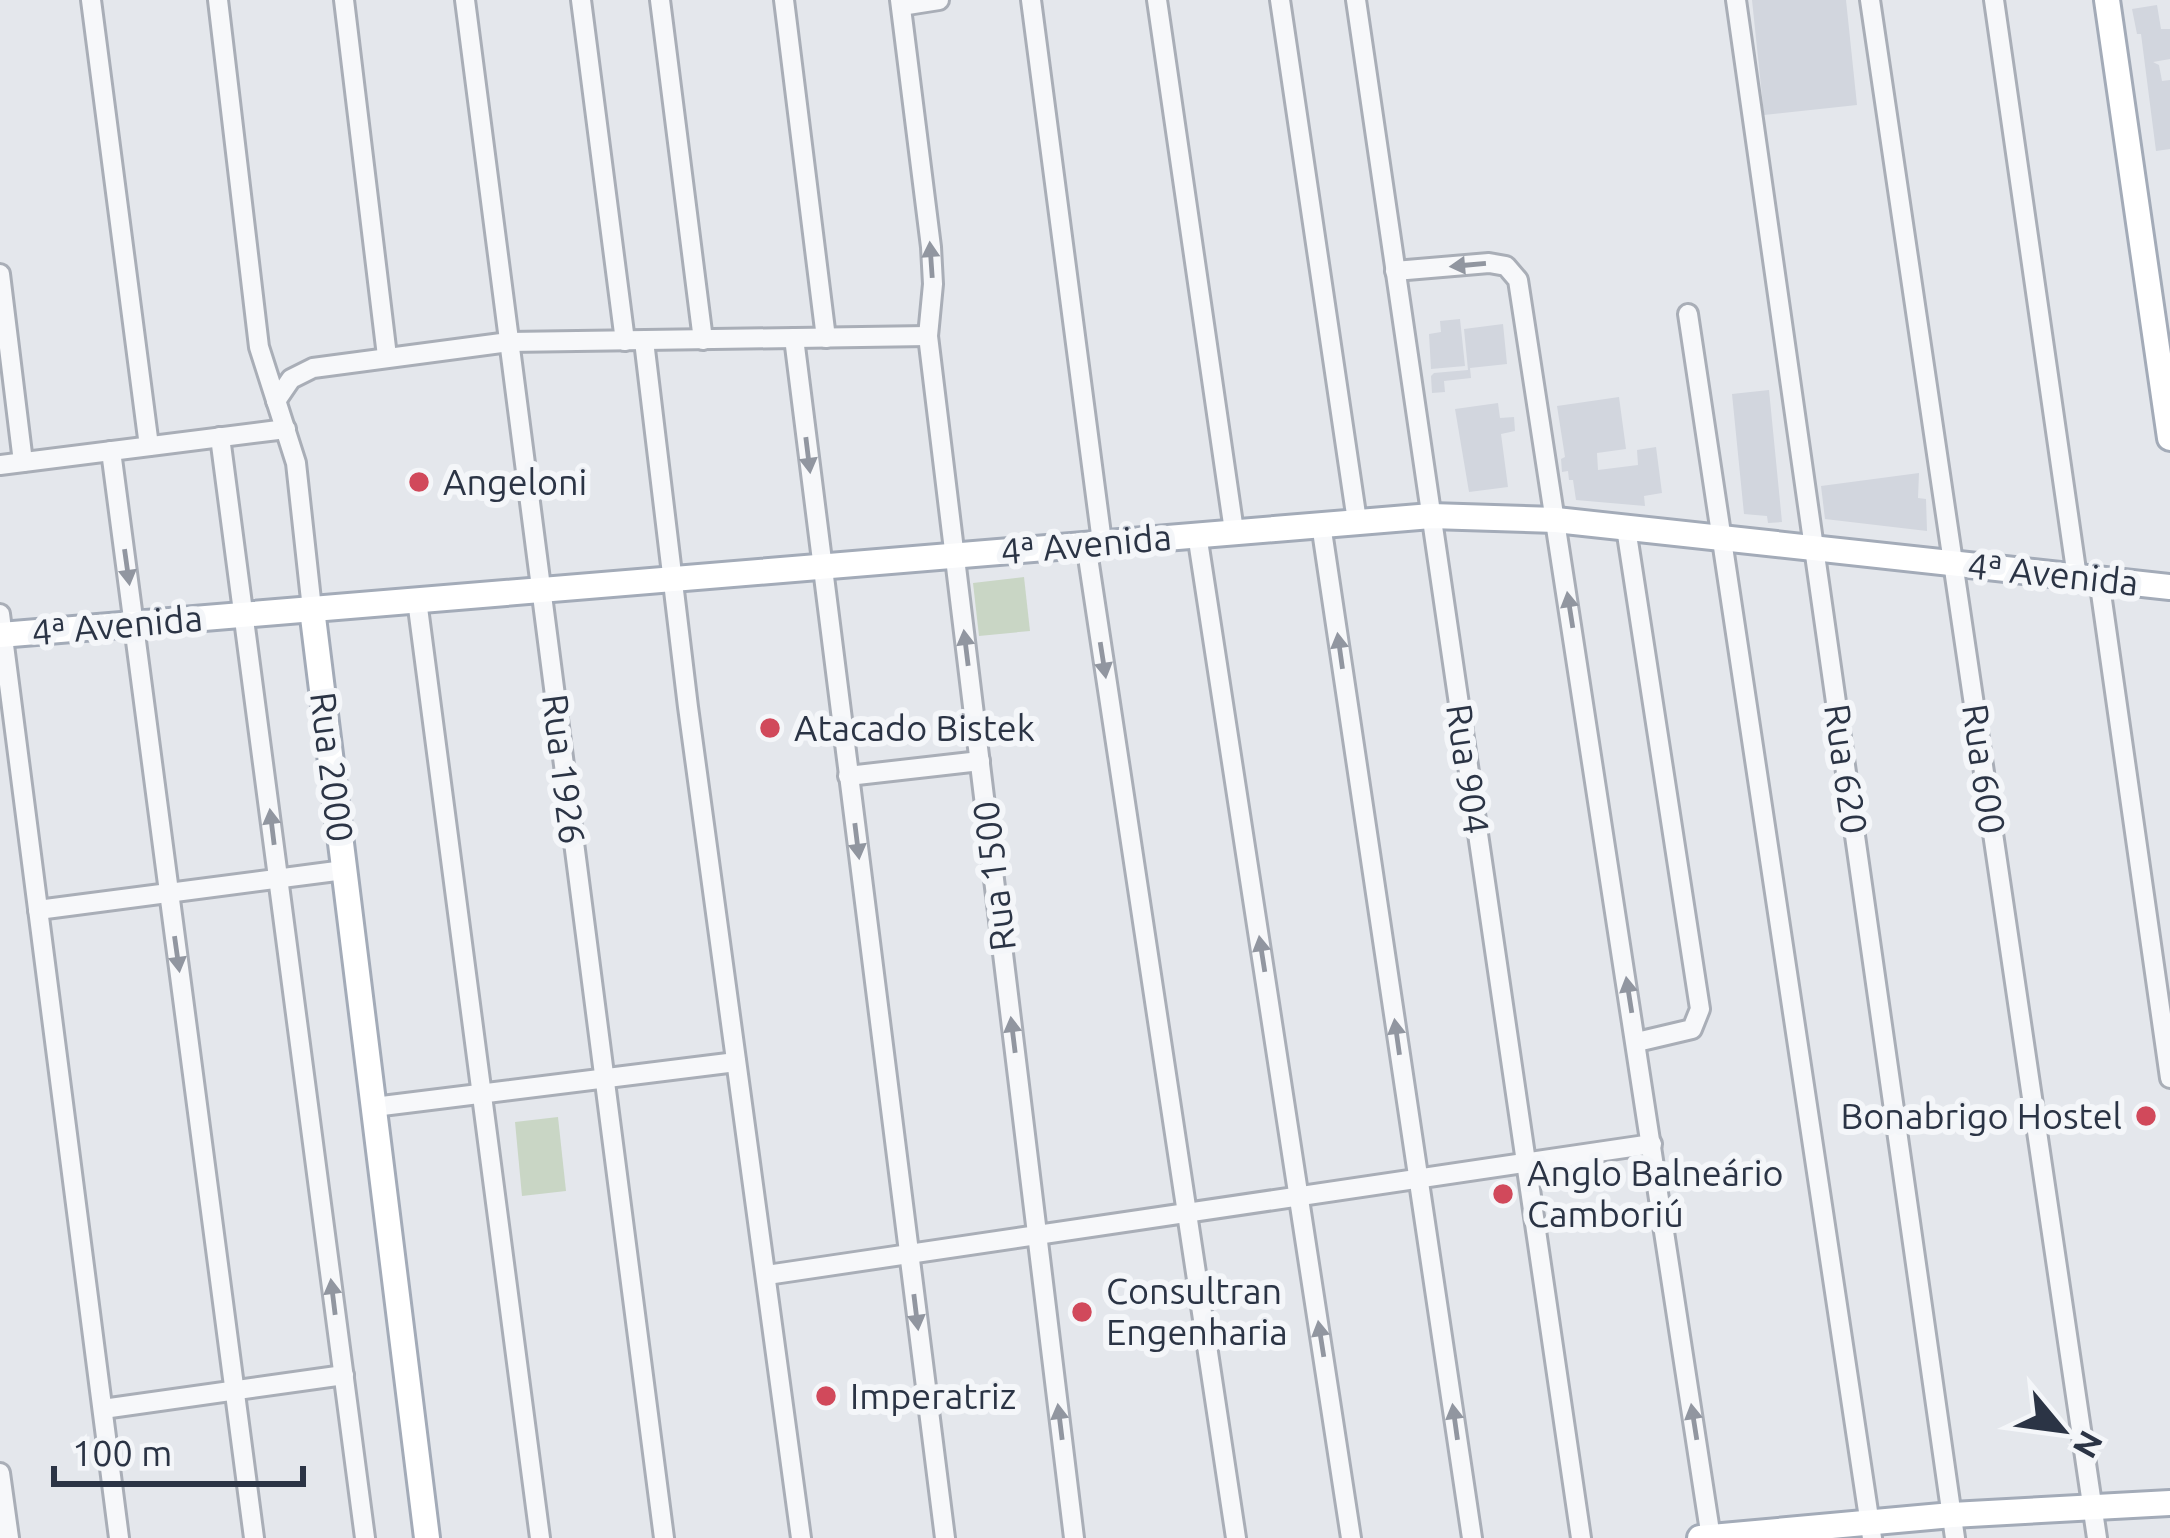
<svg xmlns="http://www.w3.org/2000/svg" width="2170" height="1538" font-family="Ubuntu,sans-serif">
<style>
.built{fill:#d2d6de}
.green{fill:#c9d6c5}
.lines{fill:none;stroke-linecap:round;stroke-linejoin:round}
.minor-casing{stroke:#a9aeb7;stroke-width:24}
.major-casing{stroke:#a3abb8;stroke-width:30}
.minor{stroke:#f7f8fa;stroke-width:18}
.major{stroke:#fff;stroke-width:24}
.oneway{fill:#9196a0}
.poi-dot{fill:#d1495b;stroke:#f4f6f9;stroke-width:4.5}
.labels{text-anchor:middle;stroke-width:12;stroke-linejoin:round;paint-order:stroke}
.poi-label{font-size:36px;fill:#2b3445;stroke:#f4f6f9;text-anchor:start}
.street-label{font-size:36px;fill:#2b3445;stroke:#f4f6f9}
</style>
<rect width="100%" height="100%" fill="#e4e7ec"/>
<g class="built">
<polygon points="1752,0 1846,0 1857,105 1764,115"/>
<polygon points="2157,5 2161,29 2170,29 2170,59 2153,62 2159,65 2162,81 2170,80 2170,149 2156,151 2141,34 2137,34 2132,9"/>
<polygon points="1460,319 1465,366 1431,369 1429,334 1441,332 1440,321"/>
<polygon points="1503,324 1507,364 1470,368 1471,378 1444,381 1445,392 1432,393 1431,376 1434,373 1468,370 1464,329"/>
<polygon points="1769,390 1782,522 1768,523 1767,516 1744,514 1732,394"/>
<polygon points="1619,397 1626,449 1597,453 1598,470 1638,465 1637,450 1656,447 1662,493 1644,496 1645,506 1576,500 1573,480 1569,480 1568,471 1562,472 1561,459 1565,457 1557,406"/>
<polygon points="1498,403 1500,418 1514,417 1515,431 1501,434 1508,487 1469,492 1455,409"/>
<polygon points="1919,473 1918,498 1926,499 1927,531 1825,519 1821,486"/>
</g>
<g class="green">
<polygon points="1024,577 1030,631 979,636 973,583"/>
<polygon points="558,1117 566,1191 522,1196 515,1122"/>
</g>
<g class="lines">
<g class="minor-casing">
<g id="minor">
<polyline points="91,0 149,446"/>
<polyline points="218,0 259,347 296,463 312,609"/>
<polyline points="344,0 387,356"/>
<polyline points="465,0 664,1538"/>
<polyline points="581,0 625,341"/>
<polyline points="660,0 703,340"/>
<polyline points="784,0 826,338"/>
<polyline points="900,0 931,247 933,284 928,336 1074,1538"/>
<polyline points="1031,0 1102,542"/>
<polyline points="1157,0 1234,531"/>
<polyline points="1280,0 1357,521"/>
<polyline points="1356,0 1581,1538"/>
<polyline points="1736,0 1955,1538"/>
<polyline points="1870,0 2097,1538"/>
<polyline points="1994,0 2077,577"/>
<polyline points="901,6 939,0"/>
<polyline points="1395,271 1489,263 1506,266 1518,280 1711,1538"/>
<polyline points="0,274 23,462"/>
<polyline points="1688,314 1872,1538"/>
<polyline points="794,338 945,1538"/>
<polyline points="644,341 688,707 801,1538"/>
<polyline points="276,401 291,379 313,368 509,342 928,336"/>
<polyline points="220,437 365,1538"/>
<polyline points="111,451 254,1538"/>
<polyline points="0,465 286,429"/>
<polyline points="1321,524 1472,1538"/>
<polyline points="1626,528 1700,1009 1692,1029 1637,1042"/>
<polyline points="1197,534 1351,1538"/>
<polyline points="1086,544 1236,1538"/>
<polyline points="2099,579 2170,1078"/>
<polyline points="417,600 540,1538"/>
<polyline points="0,614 119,1538"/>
<polyline points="848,776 980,761"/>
<polyline points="38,910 344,870"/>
<polyline points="374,1107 736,1062"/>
<polyline points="767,1275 1652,1144"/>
<polyline points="103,1409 344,1375"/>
<polyline points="0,1473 9,1538"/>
</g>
</g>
<g class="major-casing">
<g id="major">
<polyline points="2107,0 2170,438"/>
<polyline points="312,609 427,1538"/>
<polyline points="0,635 1431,516 1556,520 2170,587"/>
<polyline points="1700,1538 1952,1515 2170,1503"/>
</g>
</g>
<use href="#minor" class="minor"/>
<use href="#major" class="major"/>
</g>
<defs><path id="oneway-solid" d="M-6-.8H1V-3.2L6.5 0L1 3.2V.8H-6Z" transform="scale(3)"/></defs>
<g class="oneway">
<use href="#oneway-solid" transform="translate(931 260) rotate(-94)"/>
<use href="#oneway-solid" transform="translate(1468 265) rotate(175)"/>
<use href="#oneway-solid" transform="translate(808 455) rotate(83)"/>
<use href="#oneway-solid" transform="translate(127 567) rotate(82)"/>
<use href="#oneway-solid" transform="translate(1570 610) rotate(-99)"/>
<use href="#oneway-solid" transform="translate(966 648) rotate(-97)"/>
<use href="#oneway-solid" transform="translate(1340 651) rotate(-98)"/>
<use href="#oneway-solid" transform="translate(1103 660) rotate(81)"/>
<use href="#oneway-solid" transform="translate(272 827) rotate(-97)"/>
<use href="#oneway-solid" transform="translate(857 841) rotate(83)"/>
<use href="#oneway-solid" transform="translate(177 954) rotate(82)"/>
<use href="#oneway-solid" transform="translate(1262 954) rotate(-99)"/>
<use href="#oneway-solid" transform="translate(1629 995) rotate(-99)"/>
<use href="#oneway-solid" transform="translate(1013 1035) rotate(-97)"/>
<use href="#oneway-solid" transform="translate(1397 1037) rotate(-98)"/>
<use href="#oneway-solid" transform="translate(333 1297) rotate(-97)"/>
<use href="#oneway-solid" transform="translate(916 1312) rotate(83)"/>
<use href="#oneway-solid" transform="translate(1321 1339) rotate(-99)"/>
<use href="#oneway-solid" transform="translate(1060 1422) rotate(-97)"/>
<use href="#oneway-solid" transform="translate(1455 1422) rotate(-98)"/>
<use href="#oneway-solid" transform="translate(1694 1422) rotate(-99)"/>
</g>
<g class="poi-dot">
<circle cx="419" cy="482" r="12"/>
<circle cx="770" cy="728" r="12"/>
<circle cx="2146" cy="1116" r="12"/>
<circle cx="1503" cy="1194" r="12"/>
<circle cx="1082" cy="1312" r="12"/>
<circle cx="826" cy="1396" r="12"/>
</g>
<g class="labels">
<g class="poi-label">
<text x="443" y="495">Angeloni</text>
<text x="794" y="741">Atacado Bistek</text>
<text x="2122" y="1129" text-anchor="end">Bonabrigo Hostel</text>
<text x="1527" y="1186">Anglo Balneário<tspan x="1527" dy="41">Camboriú</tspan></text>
<text x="1106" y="1304">Consultran<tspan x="1106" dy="41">Engenharia</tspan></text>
<text x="850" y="1409">Imperatriz</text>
</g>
<g class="street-label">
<text transform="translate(1086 544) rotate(-5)" y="13">4ª Avenida</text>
<text transform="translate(2053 574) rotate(6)" y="13">4ª Avenida</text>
<text transform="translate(117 625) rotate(-5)" y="13">4ª Avenida</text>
<text transform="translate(332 767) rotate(83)" y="13">Rua 2000</text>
<text transform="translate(564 769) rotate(83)" y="13">Rua 1926</text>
<text transform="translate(1468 769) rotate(82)" y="13">Rua 904</text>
<text transform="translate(1846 769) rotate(82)" y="13">Rua 620</text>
<text transform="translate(1984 769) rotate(82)" y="13">Rua 600</text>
<text transform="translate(994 876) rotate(-97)" y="13">Rua 1500</text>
</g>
</g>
<g transform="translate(2062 1430) rotate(119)" stroke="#f4f6f9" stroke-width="9" paint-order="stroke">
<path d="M0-9L21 45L0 30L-21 45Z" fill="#2b3445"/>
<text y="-18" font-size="33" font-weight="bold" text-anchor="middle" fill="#2b3445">N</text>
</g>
<path d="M54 1466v18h249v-18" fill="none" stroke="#2b3445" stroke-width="6"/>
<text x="72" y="1466" font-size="36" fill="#2b3445" stroke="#f4f6f9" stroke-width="9" paint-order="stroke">100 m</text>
</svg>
